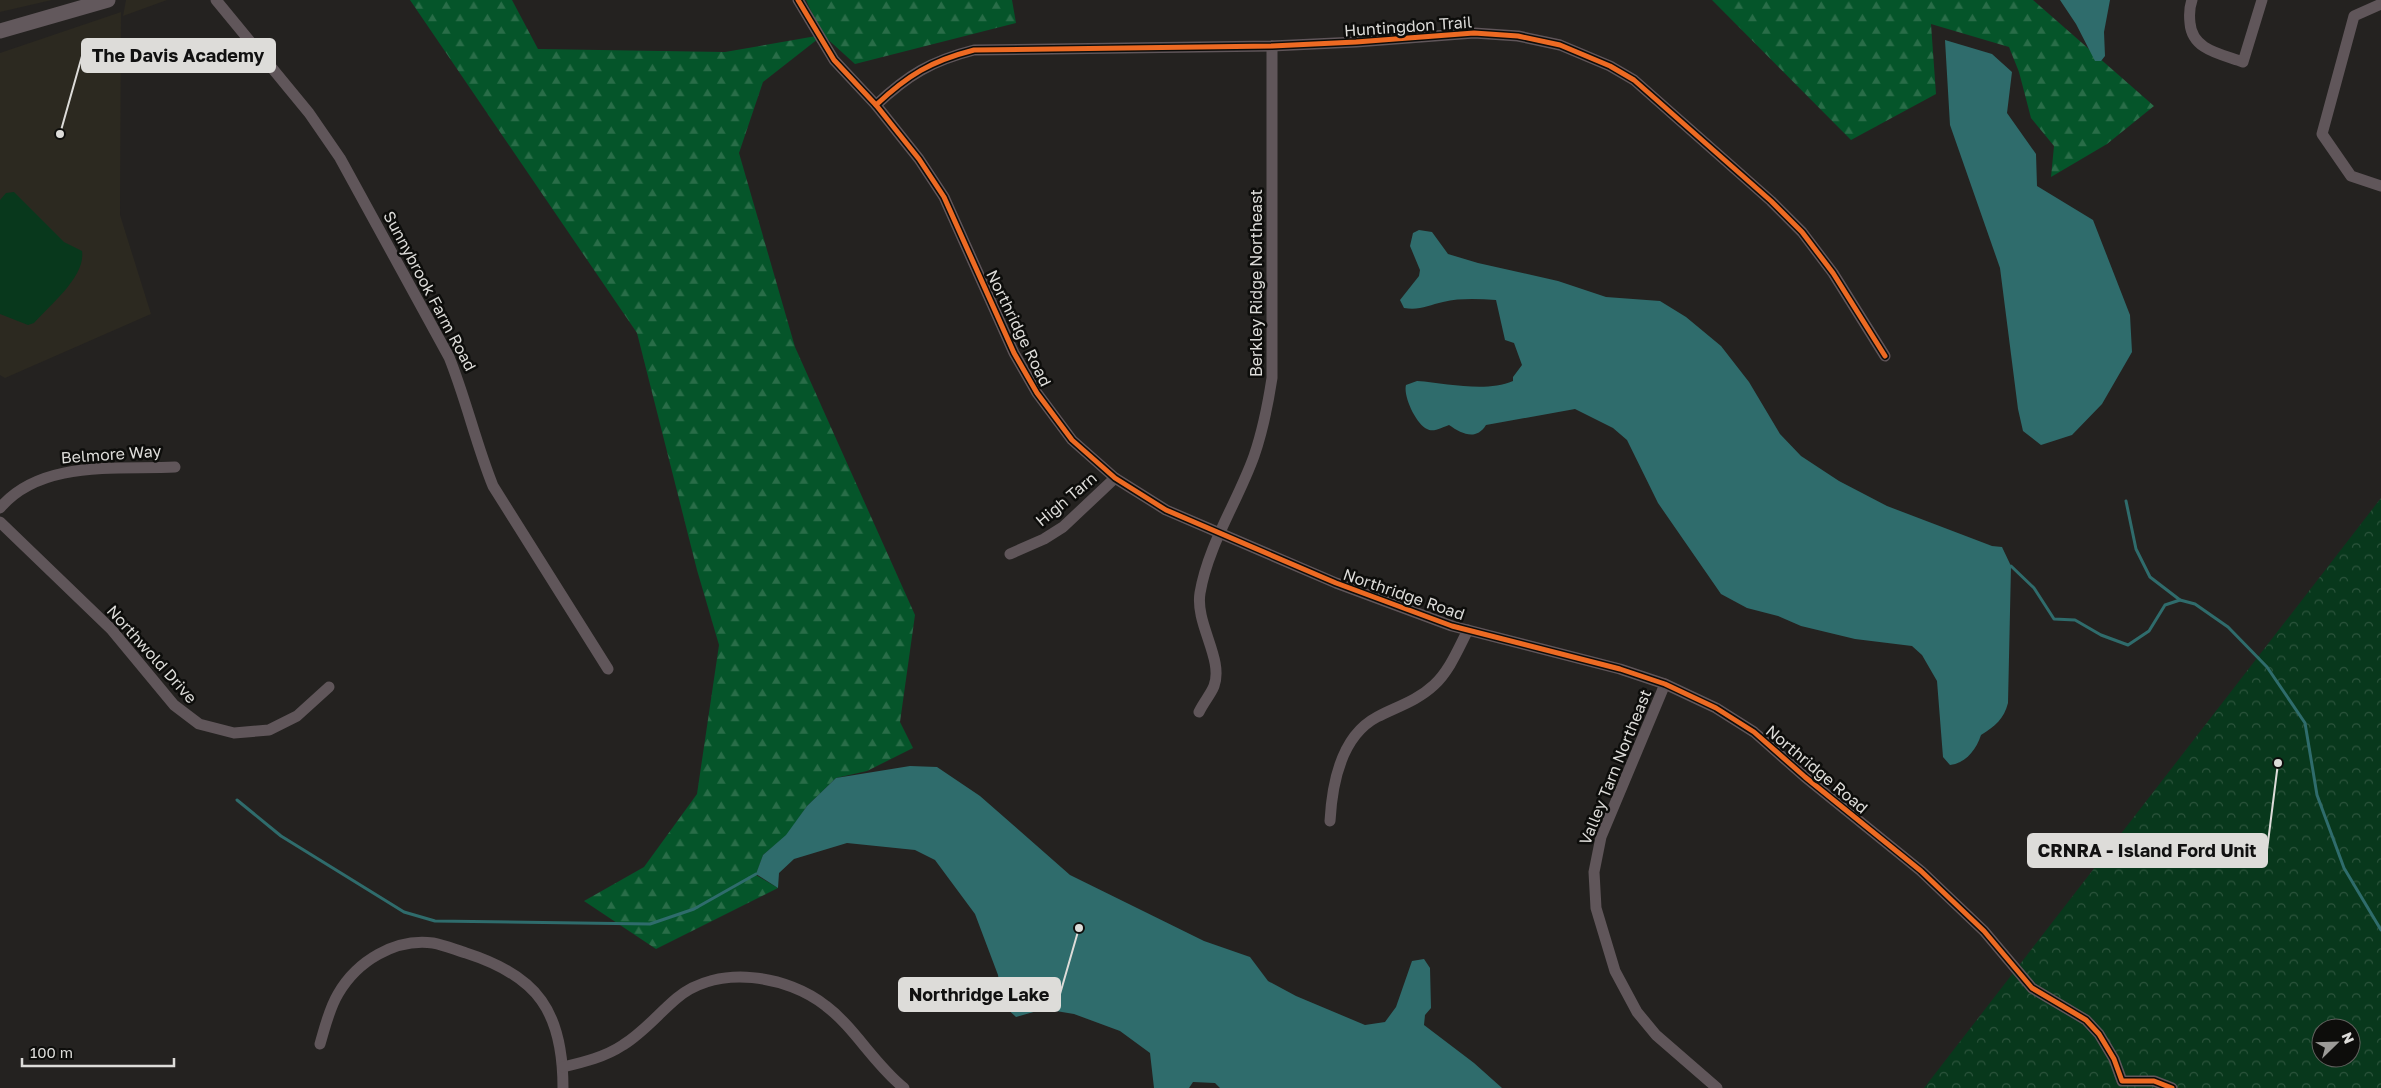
<svg xmlns="http://www.w3.org/2000/svg" width="2381" height="1088" font-family="'Golos Text',sans-serif">
<style>
.built{fill:#2c2920}
.forest{fill:url(#forest-firs)}
.park{fill:url(#park-crowns);fill-rule:evenodd}
.pitch{fill:#08381c}
.water{fill:#2f6c6c}
.lines{fill:none;stroke-linecap:round;stroke-linejoin:round}
.stream{stroke:#2f6c6c;stroke-width:3}
.street{stroke:#60565a;stroke-width:11}
.secondary{stroke:#62585c;stroke-width:15}
.cycleway-casing{stroke:#0d0d0b;stroke-width:8}
.cycleway{stroke:#ed6a23;stroke-width:5}
.labels{text-anchor:middle;stroke-width:5;stroke-linejoin:round;paint-order:stroke}
.street-label{font-size:16px;fill:#dddcd9;stroke:#0d0d0b}
.leader{fill:none;stroke:#dddcd9;stroke-width:2}
.callout-dot{fill:#dddcd9;stroke:#0d0d0b;stroke-width:2}
.callout{fill:#dddcd9;stroke:#dddcd9;stroke-width:2}
.callout-label{font-size:18px;text-anchor:middle;font-weight:bold;fill:#111}
</style>
<defs>
<pattern id="forest-firs" width="22" height="20" patternUnits="userSpaceOnUse" patternTransform="scale(1.25)"><rect width="22" height="20" fill="#05552a"/><path d="M5 1l3.5 6h-7zM16 11l3.5 6h-7z" fill="#296d48"/></pattern>
<pattern id="park-crowns" width="20" height="18" patternUnits="userSpaceOnUse" patternTransform="scale(1.25)"><rect width="20" height="18" fill="#08381c"/><path d="M2 6a3 3 0 1 1 6 0M12 15a3 3 0 1 1 6 0" fill="none" stroke="#2c543c"/></pattern>
</defs>
<rect width="100%" height="100%" fill="#242220"/>
<g class="built">
<polygon points="0,0 52,0 0,12"/>
<polygon points="126,0 167,0 123,16"/>
<polygon points="121,12 120,215 151,314 5,378 0,375 0,53"/>
</g>
<g class="forest">
<polygon points="410,0 512,0 538,49 725,52 822,35 806,0 1012,0 1016,23 855,64 823,35 763,82 739,153 795,347 915,615 900,722 913,748 867,771 836,778 807,806 787,835 763,855 756,875 778,888 656,949 584,901 644,867 697,794 719,645 697,570 637,333"/>
<polygon points="1712,0 2033,0 2154,106 2107,144 2051,177 2054,146 2031,118 2019,72 2009,47 1931,24 1936,94 1851,140"/>
</g>
<path class="park" d="M2381 498V1088H1924ZM2321 1028H2351V1058H2321Z"/>
<path class="pitch" d="M14 192 64 242 82 251C86 276 50 305 34 323L28 325 0 314V200L6 193Z"/>
<g class="water">
<polygon points="2060,0 2110,0 2104,32 2105,56 2101,61 2095,61 2076,24"/>
<polygon points="1945,40 1992,54 2012,72 2007,113 2036,154 2037,186 2093,220 2130,315 2132,352 2102,404 2072,435 2041,445 2023,431 2018,409 2000,268 1950,125"/>
<path d="M1419 230 1432 232 1448 254 1478 263 1558 281 1606 297 1660 301 1686 317 1721 346 1749 382 1780 434 1801 456 1839 481 1887 506 1992 546 2002 547 2011 566 2008 703C2004 719 1995 726 1981 735 1976 750 1966 763 1950 765L1943 757 1937 681 1922 655 1912 646 1855 639 1801 626 1778 616 1747 608 1721 594 1658 503 1627 440 1613 428 1575 409 1486 425C1476 441 1462 434 1449 425 1443 427 1433 433 1427 429 1416 424 1403 396 1406 385L1417 381C1447 383 1485 393 1513 381V377L1522 365 1514 343 1505 340 1496 300C1478 299 1460 298 1443 302 1429 305 1419 311 1404 308L1400 300 1419 276 1420 270 1410 246 1413 233Z"/>
<polygon points="910,766 937,767 980,796 1070,875 1204,941 1250,957 1268,981 1296,996 1365,1025 1385,1022 1396,1007 1412,961 1424,959 1430,968 1431,1008 1425,1015 1424,1025 1474,1063 1502,1088 1220,1088 1215,1083 1193,1082 1189,1088 1154,1088 1150,1053 1120,1031 1074,1014 1044,1009 1016,1017 1003,1005 998,975 975,914 935,860 915,850 847,843 794,859 779,873 778,888 756,874 763,855 786,835 807,806 836,778"/>
</g>
<g class="lines">
<g class="stream">
<polyline points="2126,501 2136,549 2150,577 2180,600"/>
<polyline points="2011,566 2034,588 2054,619 2075,620 2101,635 2128,645 2149,631 2165,605 2180,600 2195,604 2228,627 2267,667 2305,723 2317,795 2344,868 2381,930"/>
<polyline points="237,800 281,836 404,912 435,921 650,924 694,909 756,874"/>
</g>
<g class="street">
<path d="M216 0 309 113 340 158 449 357C466 399 476 444 493 486L608 669"/>
<polyline points="798,0 834,60 876,105 919,159 944,197 1014,353 1037,393 1072,440 1115,478 1166,510 1336,583 1452,626 1620,669 1665,684 1716,708 1754,732 1805,777 1921,871 1984,931 2032,988 2086,1020 2099,1034 2114,1059 2122,1081 2154,1081 2172,1088"/>
<path d="M2192 0C2189 8 2189 14 2190 23 2192 50 2221 54 2243 62L2262 0"/>
<polyline points="2381,4 2354,16 2322,134 2351,176 2381,186"/>
<path d="M876 105C908 75 931 61 974 50L1272 46 1356 42 1474 33 1518 36 1560 45 1610 66 1634 80 1771 201 1802 232 1833 273 1885 356"/>
<path d="M0 508C41 459 118 470 175 467"/>
<polyline points="0,522 111,629 174,705 199,724 234,733 269,730 297,716 329,687"/>
<polyline points="1010,554 1044,539 1063,527 1115,478"/>
<polyline points="1665,684 1601,837 1594,872 1596,908 1615,971 1637,1012 1656,1035 1717,1088"/>
<path d="M1199 712C1203 703 1211 694 1214 686 1224 659 1195 624 1200 593 1208 545 1238 501 1254 456 1263 430 1268 404 1272 378V46"/>
<path d="M1330 821C1332 785 1341 736 1377 717 1396 707 1417 701 1434 685 1450 670 1458 649 1468 630"/>
<path d="M320 1044C325 1027 329 1009 338 994 357 961 395 938 433 943 444 945 456 950 466 953 538 976 563 1012 563 1088"/>
<path d="M563 1067C584 1062 605 1057 623 1045 644 1032 659 1013 677 998 718 964 787 975 826 1006 855 1028 874 1064 904 1088"/>
</g>
<polyline class="secondary" points="0,31 108,0"/>
<g class="cycleway-casing">
<g id="cycleway">
<polyline points="798,0 834,60 876,105 919,159 944,197 1014,353 1037,393 1072,440 1115,478 1166,510 1336,583 1452,626 1620,669 1665,684 1716,708 1754,732 1805,777 1921,871 1984,931 2032,988 2086,1020 2099,1034 2114,1059 2122,1081 2154,1081 2172,1088"/>
<path d="M876 105C908 75 931 61 974 50L1272 46 1356 42 1474 33 1518 36 1560 45 1610 66 1634 80 1771 201 1802 232 1833 273 1885 356"/>
</g>
</g>
<use href="#cycleway" class="cycleway"/>
</g>
<g class="labels">
<g class="street-label">
<text transform="translate(1408 26) rotate(-4)" y="6">Huntingdon Trail</text>
<text transform="translate(1256 283) rotate(-90)" y="6">Berkley Ridge Northeast</text>
<text transform="translate(430 291) rotate(62)" y="6">Sunnybrook Farm Road</text>
<text transform="translate(1019 328) rotate(64)" y="6">Northridge Road</text>
<text transform="translate(111 454) rotate(-4)" y="6">Belmore Way</text>
<text transform="translate(1066 499) rotate(-40)" y="6">High Tarn</text>
<text transform="translate(1404 594) rotate(19)" y="6">Northridge Road</text>
<text transform="translate(152 654) rotate(48)" y="6">Northwold Drive</text>
<text transform="translate(1615 767) rotate(-68)" y="6">Valley Tarn Northeast</text>
<text transform="translate(1817 769) rotate(40)" y="6">Northridge Road</text>
</g>
</g>
<path class="leader" d="M60 134L82 56M2278 763L2267 850M1079 928L1060 994"/>
<g class="callout-dot">
<circle cx="60" cy="134" r="5"/>
<circle cx="2278" cy="763" r="5"/>
<circle cx="1079" cy="928" r="5"/>
</g>
<g class="callout">
<rect x="82" y="39" width="193" height="33" rx="5"/>
<rect x="2028" y="834" width="239" height="33" rx="5"/>
<rect x="899" y="978" width="161" height="33" rx="5"/>
</g>
<g class="callout-label">
<text x="178" y="62">The Davis Academy</text>
<text x="2147" y="857">CRNRA - Island Ford Unit</text>
<text x="979" y="1001">Northridge Lake</text>
</g>
<g transform="translate(2336 1043) rotate(67)"><circle r="24" fill="#0d0d0b" stroke="#60605d"/>
<path d="M0-4L9 19L0 12L-9 19Z" fill="#9c9b98"/>
<text y="-8" font-size="14" font-weight="bold" text-anchor="middle" fill="#dddcd9">N</text>
</g>
<path d="M22 1058v8h152v-8" fill="none" stroke="#dddcd9" stroke-width="2.5"/>
<text x="30" y="1058" font-size="15" fill="#dddcd9" stroke="#0d0d0b" stroke-width="4" paint-order="stroke">100 m</text>
</svg>
